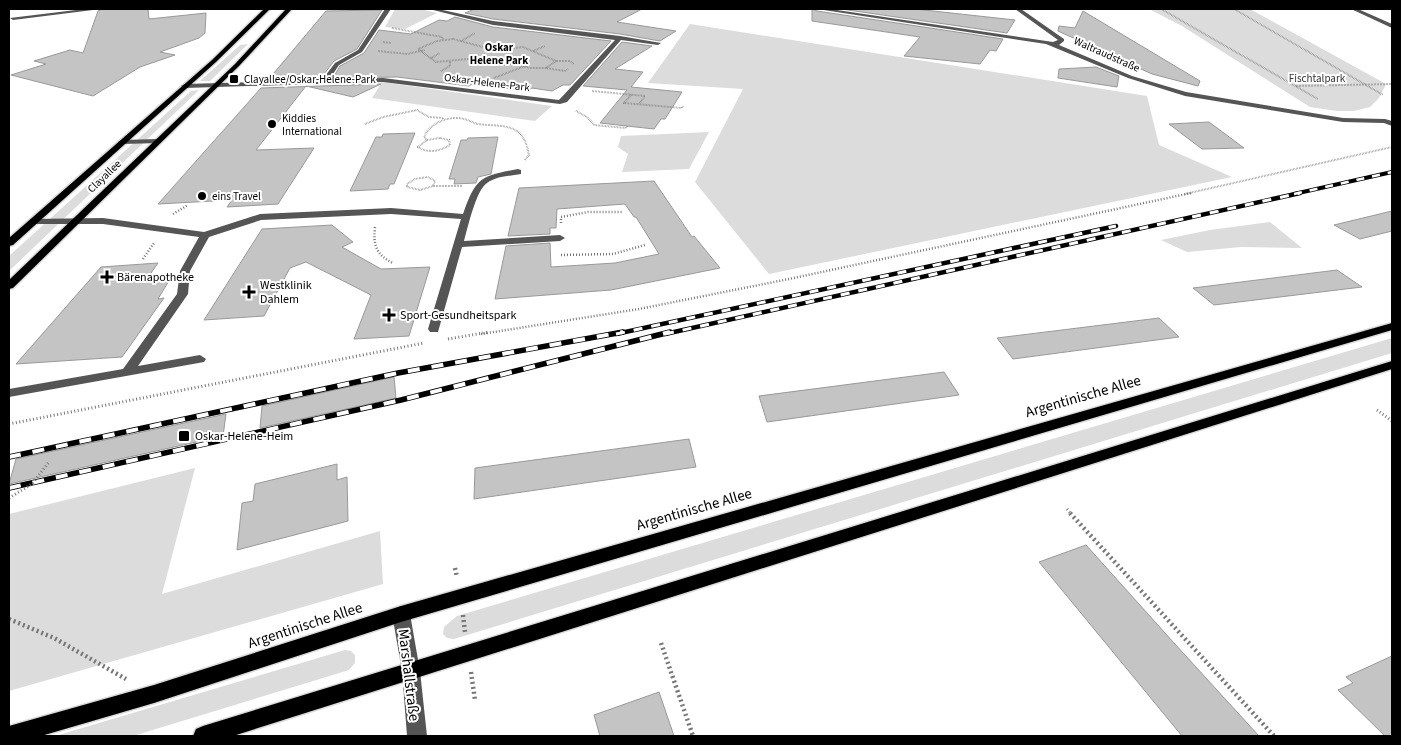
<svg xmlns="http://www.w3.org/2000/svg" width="1401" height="745" font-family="'Source Sans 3',sans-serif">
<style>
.green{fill:#dcdcdc}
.building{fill:#c4c4c4;stroke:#999}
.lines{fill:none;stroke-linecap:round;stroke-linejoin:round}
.major-casing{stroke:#dbdbdb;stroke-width:3}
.path-far3{stroke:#777;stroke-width:2;stroke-dasharray:0.5 1;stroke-linecap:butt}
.path-far2{stroke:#777;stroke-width:2.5;stroke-dasharray:1 2;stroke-linecap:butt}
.path-far1{stroke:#777;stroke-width:3;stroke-dasharray:1 2.5;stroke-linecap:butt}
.path{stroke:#777;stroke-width:4.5;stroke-dasharray:2 3;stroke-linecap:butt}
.minor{fill:#555;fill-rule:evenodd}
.major{fill:#000;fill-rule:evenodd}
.rail-far2-casing{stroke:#000;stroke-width:4}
.rail-far1-casing{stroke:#000;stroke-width:4.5}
.rail-casing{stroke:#000;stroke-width:5.5}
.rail-far2{stroke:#fff;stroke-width:2.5;stroke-dasharray:8;stroke-linecap:butt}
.rail-far1{stroke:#fff;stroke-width:3;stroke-dasharray:9;stroke-linecap:butt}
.rail{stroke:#fff;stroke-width:4;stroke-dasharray:12;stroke-linecap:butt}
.path-bridge{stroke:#777;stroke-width:3;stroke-dasharray:1 2.5;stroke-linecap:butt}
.poi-dot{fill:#000;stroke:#fff;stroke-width:2}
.labels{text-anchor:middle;stroke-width:4;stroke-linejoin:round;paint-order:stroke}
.far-neighbourhood-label{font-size:11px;font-weight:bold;fill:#000;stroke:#fff}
.far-street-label{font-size:11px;fill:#000;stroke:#fff}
.far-park-label{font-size:11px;fill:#333;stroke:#fff}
.far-poi-label{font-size:11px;fill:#000;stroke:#fff;text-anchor:start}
.poi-label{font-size:12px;fill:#000;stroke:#fff;text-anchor:start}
.near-street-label{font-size:15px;fill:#000;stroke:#fff}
</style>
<rect width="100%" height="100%" fill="#fff"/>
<g class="green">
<polygon points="395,9 420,9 437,13 405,29 385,27"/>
<polygon points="1149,9 1250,9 1386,84 1379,98 1370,107 1354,111 1337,111 1310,107 1182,26"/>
<polygon points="690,24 1147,96 1159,145 1232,177 769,274 695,182 743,89 648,83"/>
<polygon points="248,44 210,81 200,81 240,45"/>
<polygon points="382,82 552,106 535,121 372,98"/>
<polygon points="199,90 9,271 9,256 191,91"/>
<polygon points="709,132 689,169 622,172 628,154 618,147 621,136"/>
<polygon points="1270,222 1302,248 1241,247 1187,252 1161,240 1210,230"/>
<polygon points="1392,338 1392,353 454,639 447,638 443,634 444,627 457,616"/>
<polygon points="195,468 162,594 380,531 383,584 9,691 9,514"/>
<polygon points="345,650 351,651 355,655 355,663 349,670 133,736 55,736"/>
</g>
<g class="building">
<polygon points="103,9 148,9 149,19 206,13 205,33 199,38 160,52 175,55 140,67 93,96 11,75 46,64 34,61 70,50 83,53 98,11"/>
<polygon points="475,9 642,9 617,22 676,31 660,41 620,34 493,19 465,13"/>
<polygon points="812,9 817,11 1003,39 996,51 990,50 980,64 904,56 920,37 812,21"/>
<polygon points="841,9 915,9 1015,20 1007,33"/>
<polygon points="382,10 357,49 334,61 321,78 268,80 326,11"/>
<polygon points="1083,11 1200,81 1198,86 1152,74 1058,31 1059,26 1075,28"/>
<polygon points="455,17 493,27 611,41 570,85 563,85 552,91 532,88 528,91 472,84 469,86 397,77 333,78 340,66 364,53 379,30 411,34 439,20 447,21"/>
<polygon points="622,42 652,46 615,69 643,72 631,87 682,92 665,119 661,119 654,129 600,123 627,90 583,86"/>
<polygon points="1096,67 1119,76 1117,87 1058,78 1059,69"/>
<polygon points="381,84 353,97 306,86 256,150 314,148 278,204 227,207 232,200 158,204 261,88"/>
<polygon points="1209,122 1244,148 1202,149 1169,124"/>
<polygon points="415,133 394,184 390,184 388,189 350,191 376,137 382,137 383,134"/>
<polygon points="498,137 491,174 478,177 476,183 454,184 455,179 449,179 461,140 467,140 468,138"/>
<polygon points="654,181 692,237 694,236 720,268 611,290 495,299 506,246 550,243 551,267 615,263 659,254 636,217 634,217 625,204 557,209 556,228 550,228 550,234 508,236 519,188"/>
<polygon points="1392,211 1392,231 1360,239 1334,225"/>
<polygon points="332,225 353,242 342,247 381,269 430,267 409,336 354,339 371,295 306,262 290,268 264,316 204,320 262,229"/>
<polygon points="158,263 149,276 173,274 158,299 164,298 122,357 16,364 101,267"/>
<polygon points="1337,270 1362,287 1214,305 1193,288"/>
<polygon points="1159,318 1179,337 1013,359 997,338"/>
<polygon points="944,372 959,395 767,422 759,396"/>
<polygon points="394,377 396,398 260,428 262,406"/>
<polygon points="226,414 223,436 9,484 16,459"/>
<polygon points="689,439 696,467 474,499 475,468"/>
<polygon points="337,464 337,480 347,477 348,521 237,550 242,503 253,501 255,484"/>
<polygon points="1086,545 1174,643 1259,736 1182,736 1039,562"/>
<polygon points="1392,656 1392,736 1385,736 1338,690 1353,683 1346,677"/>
<polygon points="659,692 674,736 600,736 594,715"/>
</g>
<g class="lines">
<g class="major-casing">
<g id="major">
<polygon points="264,9 270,9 216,62 13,245 9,246 9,238 212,60"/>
<polygon points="286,9 292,9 239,66 13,288 9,289 9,280 235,64"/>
<polygon points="1392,323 1392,330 401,622 154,703 41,736 9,736 9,726 154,685 401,606"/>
<polygon points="1392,361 1392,369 233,736 193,736 196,729 203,726"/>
</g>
</g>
<g class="path-far3">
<polyline points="1161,9 1318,99"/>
<polyline points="1234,9 1383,95"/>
<polyline points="392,28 442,37 443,40"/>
<polygon points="453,39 494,50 523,47 556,61 546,68 530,68 512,63 502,65 468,59 436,62 418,49 437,41"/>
<polyline points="461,41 475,33"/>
<polyline points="383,42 391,43"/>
<polyline points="378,51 407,54 425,50"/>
<polyline points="533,51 545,46"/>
<polyline points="431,58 440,53"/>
<polyline points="556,61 570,61 574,64"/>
<polyline points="546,68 565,71 568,69"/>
<polyline points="441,71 450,66 450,61"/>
<polyline points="494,78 530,64"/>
<polyline points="1296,86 1392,84"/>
<polyline points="592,91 645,96 639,104"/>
<polyline points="631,95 624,103 682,108 683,106"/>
<polyline points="576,111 587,117 594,125 626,128 627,126"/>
<polyline points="365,124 383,117 417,110 429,117 443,118 443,120"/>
<path d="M440 138 449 140 450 145C440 151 428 154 418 147L427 140Z"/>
<path d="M427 140 424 137C430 123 449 115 464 119 469 120 473 123 478 124 490 126 506 124 517 131 525 137 527 146 529 155L525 160"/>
<polygon points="428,177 435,181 433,186 420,190 407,187 407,184 415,179"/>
<polyline points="433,186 462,186"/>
<polyline points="1185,194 1392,147"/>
</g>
<g class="path-far2">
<polyline points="173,214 188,205"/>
<polyline points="561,223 561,217 588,212 622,212"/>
<path d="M375 227C373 245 376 255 393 263"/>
<polyline points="561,255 613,254 645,245"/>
<polyline points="143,259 154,243"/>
<polyline points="481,334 639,309 789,279 1191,193"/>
</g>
<g class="path-far1">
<polyline points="448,339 489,332"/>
<polyline points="1377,410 1392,421"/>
<polyline points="9,424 424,343"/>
<polyline points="1067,509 1071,514"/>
</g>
<g class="path">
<polyline points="1070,513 1274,736"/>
<polyline points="455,568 457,577"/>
<polyline points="463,615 465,632"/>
<polyline points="9,619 54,638 126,679"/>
<polyline points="661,643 693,736"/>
<polyline points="471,672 475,700"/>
</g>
<g class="minor">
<polygon points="84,9 101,9 13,20 10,18"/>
<polygon points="385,9 391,9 362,52 339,65 329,80 383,78 559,100 615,40 493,25 429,9 438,9 493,21 620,36 661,43 658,45 621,40 567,102 560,104 383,82 185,88 181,86 185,84 322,80 335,63 358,50"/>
<polygon points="817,9 830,9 1053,42 1058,40 1015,9 1021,9 1064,39 1064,41 1059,45 1132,76 1186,92 1343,118 1385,119 1392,121 1392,126 1384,123 1343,122 1185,96 1128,78 1046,44"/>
<polygon points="1351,9 1358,9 1392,24 1392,28"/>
<polygon points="158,139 161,139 161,143 122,144 118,142 122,140"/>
<path d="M518 169 521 170V174C510 176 497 176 487 183 476 190 468 227 464 241L560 235 565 238 560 241 462 247 438 332H430L428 329 461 219 391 214 261 220 209 237 190 271 188 294 138 366 200 355 206 359 204 362 9 397V389L123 369 177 294 180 271 199 237 103 224H33L30 223V219L103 218 204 232 260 214 391 208 463 214C476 177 481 176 518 169Z"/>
<polygon points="401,606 407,609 410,614 420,671 427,736 407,736 402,671 392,614 395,609"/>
</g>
<use href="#major" class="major"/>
<g class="rail-far2-casing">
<polyline id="rail-far2" points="1294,194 1392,172"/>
</g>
<g class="rail-far1-casing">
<g id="rail-far1">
<polyline points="616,334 1116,226"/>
<polyline points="665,334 1300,193"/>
</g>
</g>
<g class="rail-casing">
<g id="rail">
<polyline points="9,457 398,373 623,332"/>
<polyline points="9,488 401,400 670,332"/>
</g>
</g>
<use href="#rail-far2" class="rail-far2"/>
<use href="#rail-far1" class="rail-far1"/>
<use href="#rail" class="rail"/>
<polyline class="path-bridge" points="9,498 32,484 49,462"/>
</g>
<g class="poi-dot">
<rect x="229" y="74" width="10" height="10" rx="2.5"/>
<circle cx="272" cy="124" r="5"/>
<circle cx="202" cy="196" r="5"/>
<path d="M104.5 269.5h5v5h5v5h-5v5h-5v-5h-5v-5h5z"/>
<path d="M246.5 284.5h5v5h5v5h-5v5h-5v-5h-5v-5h5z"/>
<path d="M386.5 307.5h5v5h5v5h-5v5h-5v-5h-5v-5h5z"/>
<rect x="178" y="430" width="12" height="12" rx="2.5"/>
</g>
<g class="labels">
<g class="far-neighbourhood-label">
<text x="499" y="51">Oskar<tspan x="499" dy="13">Helene Park</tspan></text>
</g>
<g class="far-street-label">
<text transform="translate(1107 54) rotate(24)" y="4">Waltraudstraße</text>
<text transform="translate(487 82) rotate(7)" y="4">Oskar-Helene-Park</text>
<text transform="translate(104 176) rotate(-44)" y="4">Clayallee</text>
</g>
<g class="far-park-label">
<text x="1317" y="82">Fischtalpark</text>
</g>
<g class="far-poi-label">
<text x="244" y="83">Clayallee/Oskar-Helene-Park</text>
<text x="282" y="122">Kiddies<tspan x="282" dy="13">International</tspan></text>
<text x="212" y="200">eins Travel</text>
</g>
<g class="poi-label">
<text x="117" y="281">Bärenapotheke</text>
<text x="260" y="289">Westklinik<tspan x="260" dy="14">Dahlem</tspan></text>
<text x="400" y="319">Sport-Gesundheitspark</text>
<text x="195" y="440">Oskar-Helene-Heim</text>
</g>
<g class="near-street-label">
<text transform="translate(1083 396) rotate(-16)" y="5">Argentinische Allee</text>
<text transform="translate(694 509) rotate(-16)" y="5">Argentinische Allee</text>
<text transform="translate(305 625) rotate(-18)" y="5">Argentinische Allee</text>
<text transform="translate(409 675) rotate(83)" y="5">Marshallstraße</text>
</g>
</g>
<rect width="1401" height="745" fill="none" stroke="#000000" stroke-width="20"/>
</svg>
